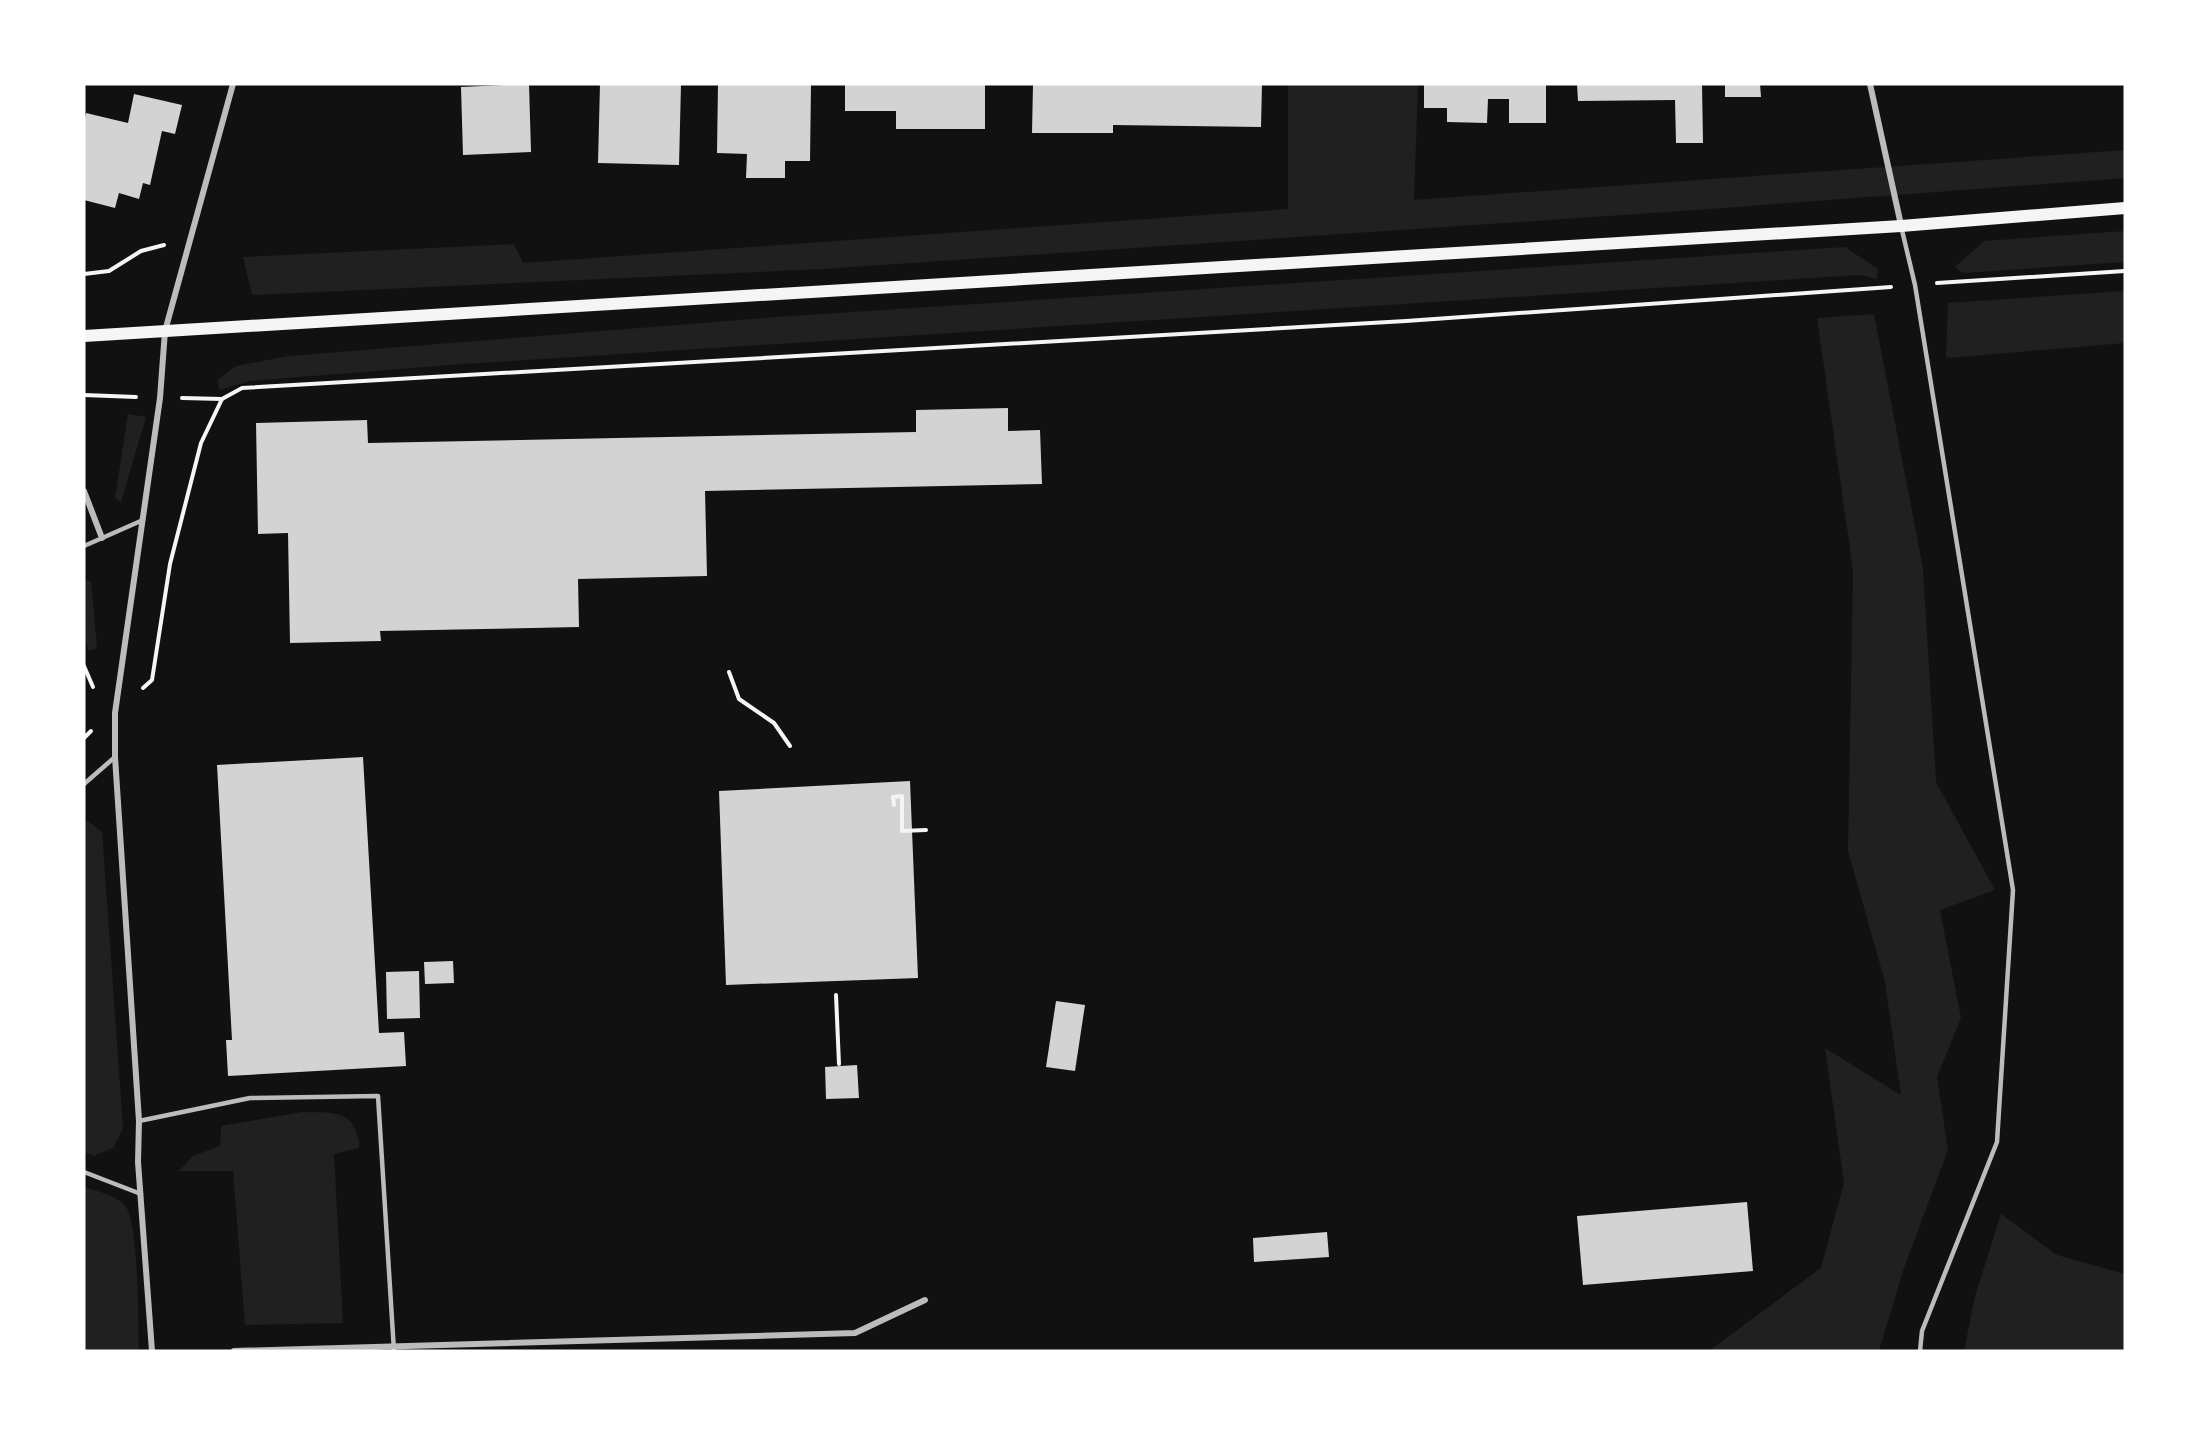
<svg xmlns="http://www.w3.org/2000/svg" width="2209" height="1435" font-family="'Noto Sans',sans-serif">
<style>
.green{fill:#202020}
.building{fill:#d3d3d3}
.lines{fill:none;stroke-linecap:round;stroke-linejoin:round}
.path{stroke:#f5f5f5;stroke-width:4}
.service{stroke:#bcbcbc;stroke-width:4.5}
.minor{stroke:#bcbcbc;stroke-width:6}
.secondary{stroke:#f5f5f5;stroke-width:12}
</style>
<rect width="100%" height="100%" fill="#111"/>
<g class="green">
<polygon points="1288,84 1418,84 1414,200 2125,150 2125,178 1682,211 823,269 252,295 243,257 514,244 523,263 1288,209"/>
<polygon points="2125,231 2125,262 1963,273 1955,267 1984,241"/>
<polygon points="1845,247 1878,269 1877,279 1860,275 463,364 250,381 220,390 217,380 236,366 289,356 776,317"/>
<polygon points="2125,291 2125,343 1946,358 1948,303"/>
<polygon points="1874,314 1923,568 1936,782 1995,890 1940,910 1961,1018 1937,1077 1948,1150 1904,1268 1879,1351 1709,1351 1821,1268 1844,1183 1825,1048 1901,1095 1885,982 1848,851 1853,570 1817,318"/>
<polygon points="128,414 146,417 121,502 115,498"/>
<polygon points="84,580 91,581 97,648 89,651 84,637"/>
<polygon points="84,821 88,821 102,832 123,1128 113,1148 94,1156 84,1152"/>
<path d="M302 1112C321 1113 347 1109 355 1129 358 1136 360 1140 359 1148L334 1154 343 1323 245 1325 233 1171H179L193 1156 220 1146 221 1126Z"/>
<path d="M84 1187C96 1191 118 1195 126 1207 139 1226 138 1322 139 1351H84Z"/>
<polygon points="2001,1214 2057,1255 2125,1274 2125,1351 1964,1351 1975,1296"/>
</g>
<g class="building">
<polygon points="527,84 529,84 531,152 463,155 461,87"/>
<polygon points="600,84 681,84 679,165 598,163"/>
<polygon points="718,84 811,84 810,161 785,161 785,178 746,178 747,154 717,153"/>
<polygon points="845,84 985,84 985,129 896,129 896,111 845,111"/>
<polygon points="1033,84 1262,84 1261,127 1113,125 1113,133 1032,133"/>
<polygon points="1424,84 1546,84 1546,123 1509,123 1509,99 1488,99 1487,123 1447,122 1447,108 1424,108"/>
<polygon points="1577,84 1702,84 1703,143 1676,143 1675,100 1578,101"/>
<polygon points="1725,84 1760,84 1761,97 1725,97"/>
<polygon points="134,94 182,105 175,134 162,131 150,185 143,183 139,199 119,193 115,208 84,200 84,122 86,113 128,123"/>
<polygon points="1008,408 1008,431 1040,430 1042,484 705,491 707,576 578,579 579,627 380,631 381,641 290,643 288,533 258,534 256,423 367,420 368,443 916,432 916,410"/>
<polygon points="363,757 379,1033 404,1032 406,1066 228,1076 226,1040 232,1040 217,765"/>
<polygon points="910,781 918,978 726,985 719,791"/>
<polygon points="453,961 454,983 425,984 424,962"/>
<polygon points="419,971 420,1018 387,1019 386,972"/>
<polygon points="1056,1001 1085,1005 1075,1071 1046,1067"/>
<polygon points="857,1065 859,1098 826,1099 825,1067"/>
<polygon points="1747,1202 1753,1271 1583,1285 1577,1216"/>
<polygon points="1327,1232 1329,1257 1254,1262 1253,1238"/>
</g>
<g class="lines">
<g class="path">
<polyline points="84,274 109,271 141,251 164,245"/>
<polyline points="1937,283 2125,271"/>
<polyline points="84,395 136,397"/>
<polyline points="182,398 222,399 242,388 1406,321 1891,287"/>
<polyline points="84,666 93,687"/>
<polyline points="729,672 739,699 774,723 790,746"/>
<polyline points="143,688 152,680 170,564 201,443 222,399"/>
<polyline points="84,738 91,731"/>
<polyline points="894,805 893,797 902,796 902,831 926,830"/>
<polyline points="836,995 839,1064"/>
</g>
<g class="service">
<polyline points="1901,226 1915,285 2013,890 1997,1142 1922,1331 1920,1351"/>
<polyline points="84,546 143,520"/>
<polyline points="84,784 115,757"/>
<polyline points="139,1121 250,1098 378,1096 394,1351"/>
<polyline points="84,1172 141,1194"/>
</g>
<g class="minor">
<polyline points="1870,84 1901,225"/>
<polyline points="84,491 102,538"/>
<polyline points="152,1351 138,1162 139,1121 115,757 115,713 160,398 165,331 233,84"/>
<polyline points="234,1351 855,1333 925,1300"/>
</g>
<polyline class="secondary" points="84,336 1901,226 2125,208"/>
</g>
<rect width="2209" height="1435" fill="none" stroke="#ffffff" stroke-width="171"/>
</svg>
